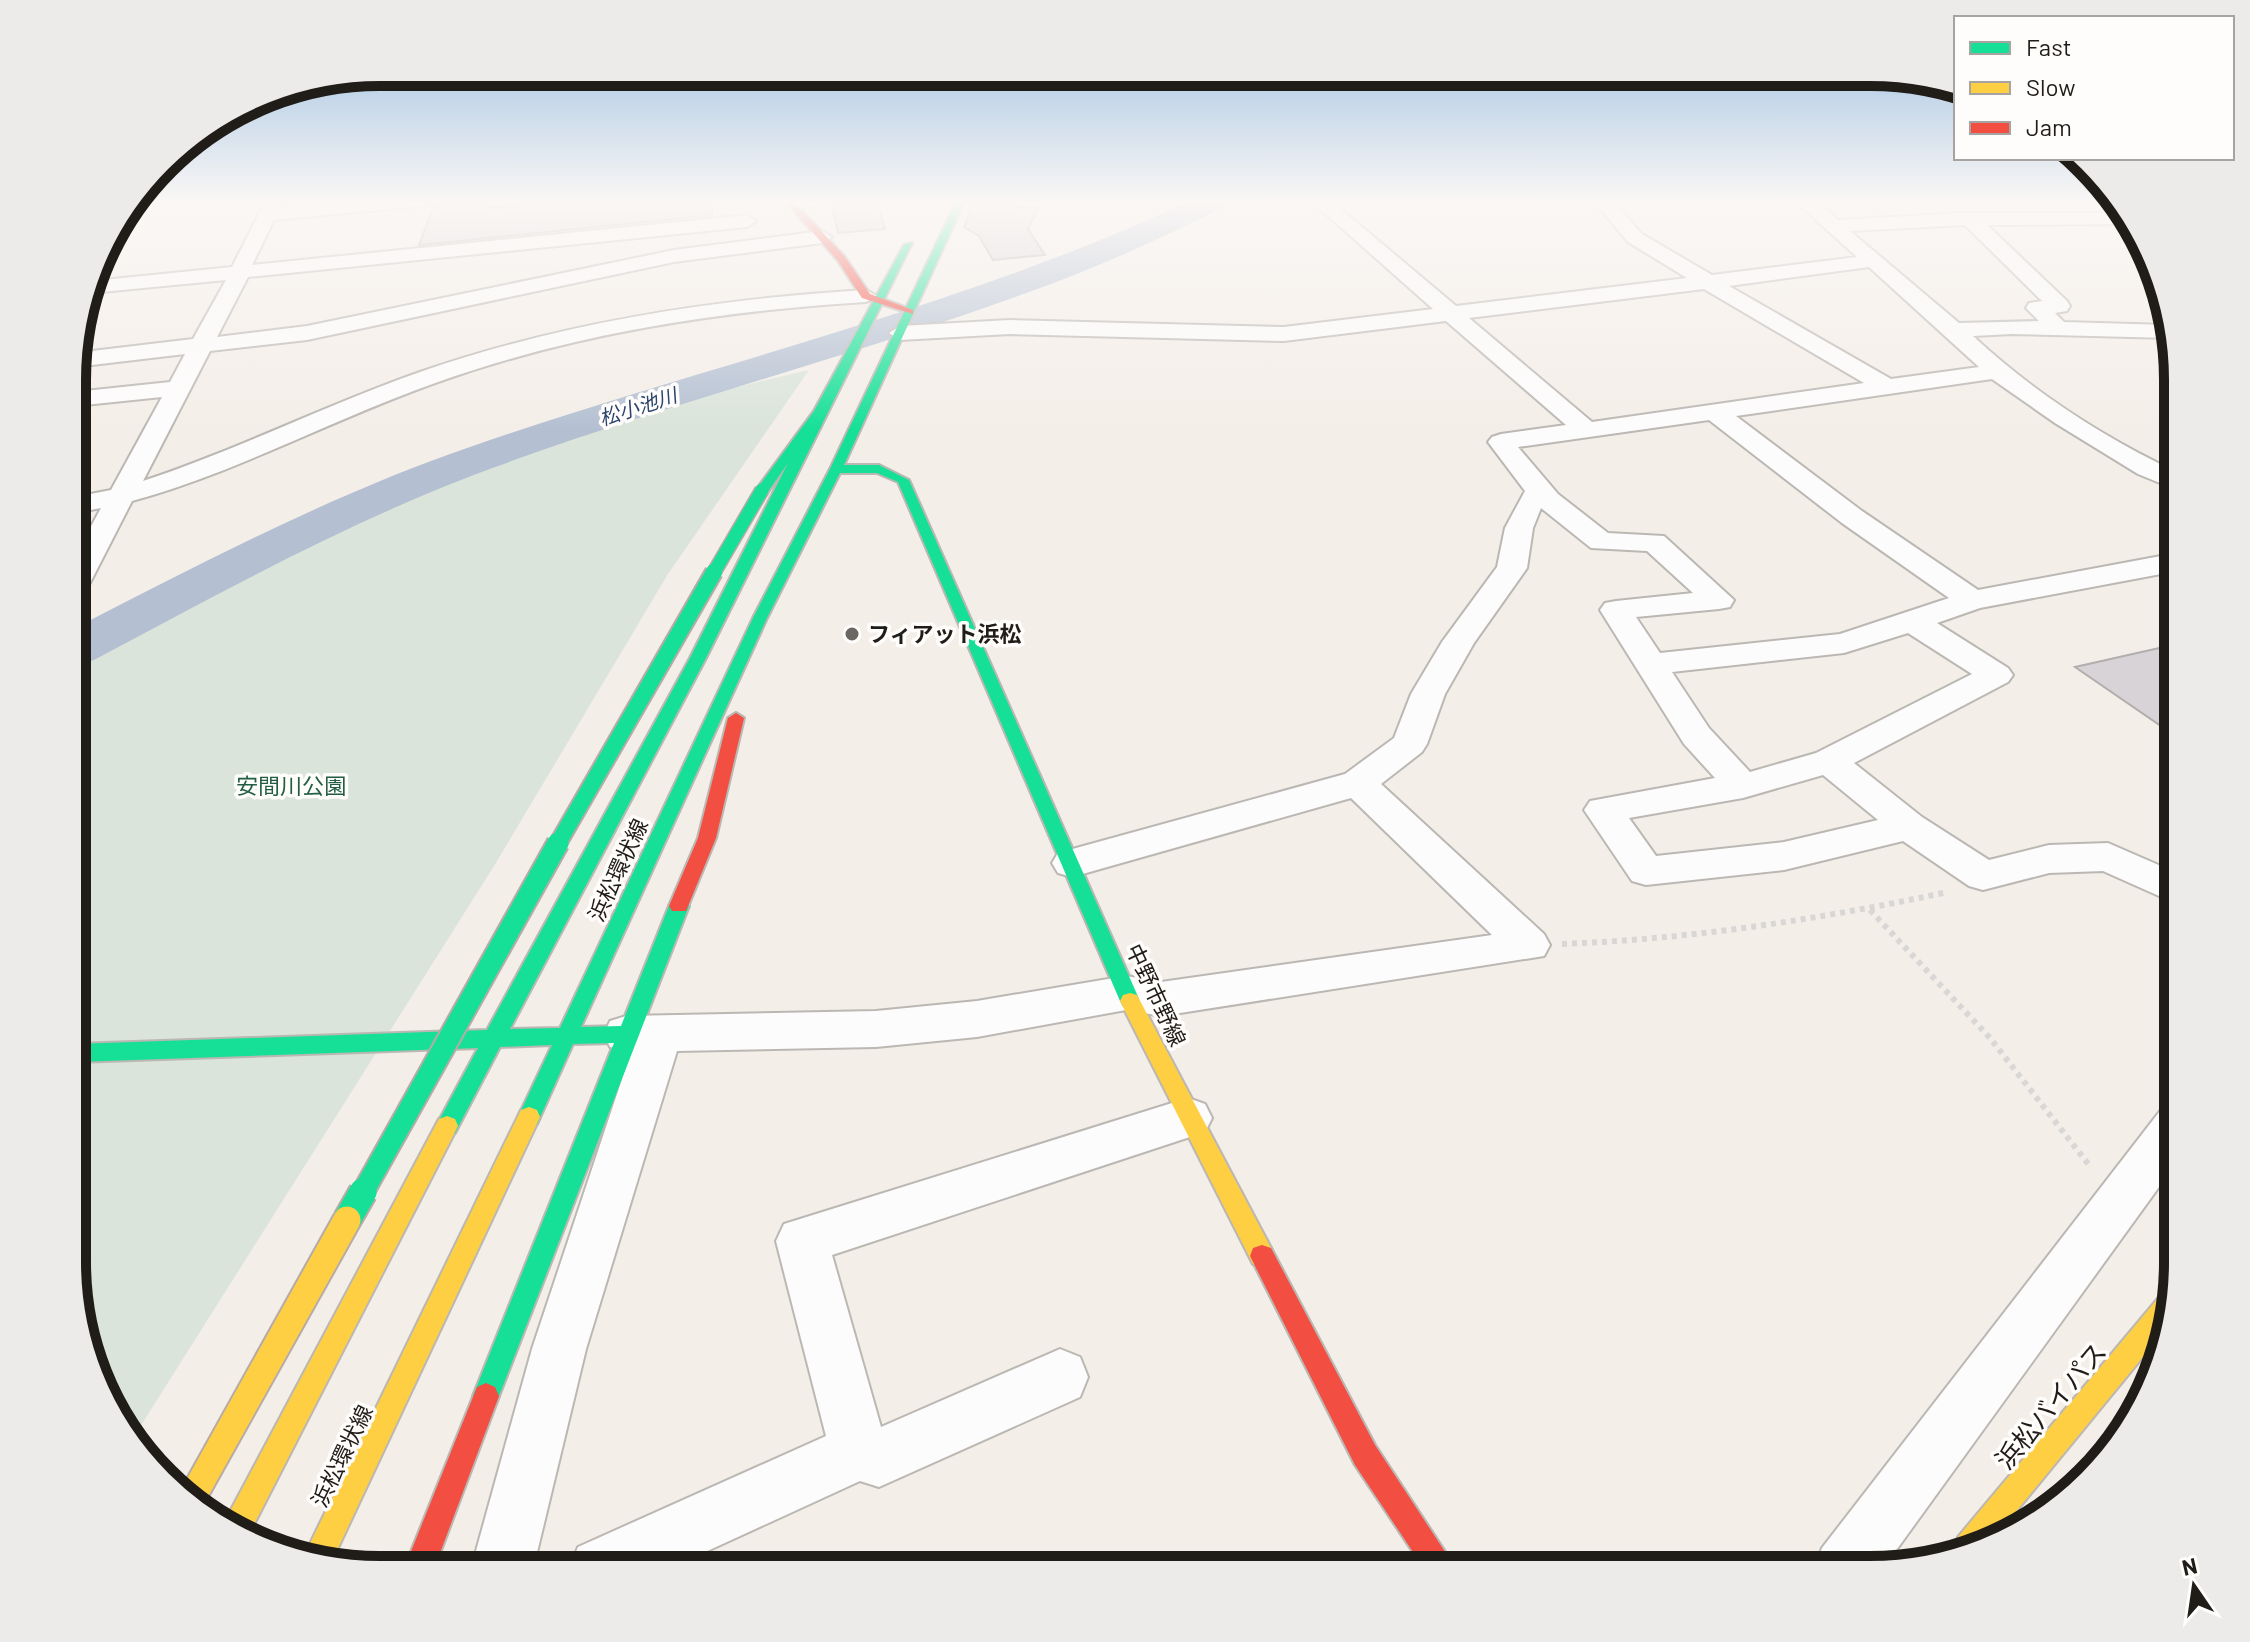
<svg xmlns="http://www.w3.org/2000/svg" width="2250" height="1642" font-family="Barlow,'Noto Sans JP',sans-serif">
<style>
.green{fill:#dae4da}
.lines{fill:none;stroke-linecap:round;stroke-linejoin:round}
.river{fill:#b4c0d2;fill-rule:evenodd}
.building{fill:#d8d3d7;stroke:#b1aead;stroke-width:2}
.street-casing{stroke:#bbb7b3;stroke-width:4}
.fast-casing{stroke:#bbb7b3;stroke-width:4}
.slow-casing{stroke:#bbb7b3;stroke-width:4}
.jam-casing{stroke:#bbb7b3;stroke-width:4}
.path{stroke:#d9d7d5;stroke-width:6;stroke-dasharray:5 5;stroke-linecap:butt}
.street{fill:#fdfcfc;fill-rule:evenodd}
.fast{fill:#16e098;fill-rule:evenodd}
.slow{fill:#ffcf43;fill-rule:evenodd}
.jam{fill:#f24e42;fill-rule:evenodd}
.fast-bridge-far3-casing{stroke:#b7aba7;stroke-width:16;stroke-linecap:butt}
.fast-bridge-far2-casing{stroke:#b7aba7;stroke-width:20;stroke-linecap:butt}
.fast-bridge-far1-casing{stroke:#b7aba7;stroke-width:25;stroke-linecap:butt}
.fast-bridge-casing{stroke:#b7aba7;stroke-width:31;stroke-linecap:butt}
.slow-bridge-casing{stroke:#b7aba7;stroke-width:31;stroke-linecap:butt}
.fast-bridge-far3{stroke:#16e098;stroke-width:13}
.fast-bridge-far2{stroke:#16e098;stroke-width:16}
.fast-bridge-far1{stroke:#16e098;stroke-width:21}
.fast-bridge{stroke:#16e098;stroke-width:27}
.slow-bridge{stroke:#ffcf43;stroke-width:27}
.poi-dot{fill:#6a6661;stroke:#fffdfb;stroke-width:3}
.labels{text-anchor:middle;stroke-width:7;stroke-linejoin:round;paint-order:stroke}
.far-water-label{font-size:20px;font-style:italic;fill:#2a446c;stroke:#fffdfb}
.poi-label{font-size:22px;font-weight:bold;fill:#201d19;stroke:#fffdfb;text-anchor:start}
.park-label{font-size:22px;fill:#225e44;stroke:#fffdfb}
.street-label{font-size:22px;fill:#201d19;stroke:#fffdfb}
.near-street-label{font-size:26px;fill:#201d19;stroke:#fffdfb}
.rim{fill:none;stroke:#201d19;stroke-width:10}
</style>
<rect width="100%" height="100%" fill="#f4eee8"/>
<path class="green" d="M809 370 668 574 494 866 133 1438 113 1416 75 1302V662C154 617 233 572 315 533 471 458 641 408 809 370Z"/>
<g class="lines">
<path class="river" d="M1192 200H1231L1226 206C1162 238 1097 268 1029 292 854 356 673 402 498 466 357 517 226 590 94 660L75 665V628C204 562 333 494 470 447 711 363 960 309 1192 200Z"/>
</g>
<g class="building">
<polygon points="444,200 491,200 488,208 589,200 712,200 712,215 419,245 433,208"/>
<polygon points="877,200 885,229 838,233 831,202"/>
<polygon points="975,200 1021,200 1018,208 1039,208 1028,229 1045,255 993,260 979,236 964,227"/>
<polygon points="2177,644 2177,737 2075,667"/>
</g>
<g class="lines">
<g class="street-casing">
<g id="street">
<path d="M266 200H284L280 208 368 200H441L432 205 274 220 252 265 747 215 756 221 747 227 248 277 217 337 307 326 674 250 822 231 832 237 822 243 674 262 307 340 210 351 143 481C237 450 326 405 420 372 564 322 714 299 866 290L877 296 866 302C720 311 576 333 438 382 335 418 238 472 132 501L90 583 86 589 75 592V556L101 508 75 513V497L111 490 162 397 75 406V392L170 382 185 354 75 367V353L193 339 226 280 91 293 93 281 232 267Z"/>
<path d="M782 200H826C817 208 796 209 784 206Z"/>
<path d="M1310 200H1330L1456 306 1687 278 1628 242 1593 200H1612L1642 234 1712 275 1857 257 1794 200H1814L1838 220 1963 213H2121L2130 224 1987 225 2067 301 2070 306 2067 311 2055 313 2064 322 2168 325 2171 338 2012 334 1973 336C2032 391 2104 438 2177 472V490L2138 474 2055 423 1992 379 1736 416 1862 511 1978 590 2177 553V571L1980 608 1937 623 2008 668 2013 675 2008 682 1854 763 1922 817 1989 860 2049 845 2108 843 2177 873V904L2103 871 2049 873 1983 890 1969 886 1903 841 1784 870 1646 885 1632 881 1584 810 1590 801 1715 778 1684 744 1600 610 1605 603 1616 601 1693 593 1647 551 1591 548 1541 508 1533 528 1527 568 1474 643 1445 694 1427 744 1422 752 1381 784 1544 934 1550 945 1544 956 1161 1016 1126 1010 977 1037 876 1047 677 1051 586 1349 533 1569H471L532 1349 631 1052 610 1047 604 1034 610 1021 626 1016 876 1011 977 1001 1126 976 1161 982 1492 935 1351 798 1072 877 1058 873 1052 863 1058 853 1345 774 1394 738 1411 694 1442 642 1497 567 1505 528 1525 491 1488 442 1492 437 1501 434 1566 425 1446 321 1284 341 1010 334 900 340 889 333 900 326 1010 320 1284 327 1433 309ZM1965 225 2042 301 2029 303 2026 308 2039 321 1959 323 1850 231ZM1869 267 1979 367 1891 379 1729 286ZM1704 289 1864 383 1592 422 1469 318ZM1709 420 1842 523 1949 598 1840 634 1660 653 1636 617 1719 609 1730 607 1734 600 1664 536 1608 533 1558 494 1518 447ZM1908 633 1972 674 1816 753 1750 772 1709 728 1672 672 1844 653ZM1823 775 1878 820 1784 842 1656 856 1629 818 1743 798Z"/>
<polygon points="1188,1098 1205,1104 1212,1118 1205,1132 832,1255 881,1427 1060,1349 1080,1357 1088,1377 1080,1397 879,1487 860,1481 668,1569 569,1569 578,1547 826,1436 776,1241 784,1224"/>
<polygon points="2177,1105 2177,1162 1884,1567 1870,1570 1813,1570 1822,1548 2160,1111"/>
</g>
</g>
<g class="fast-casing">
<polygon id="fast" points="957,200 965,200 844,465 879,465 909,480 1140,1001 1137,1007 1130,1009 1123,1007 1120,1001 898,482 877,473 840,473 767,618 581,1027 621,1026 669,906 672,901 686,901 689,906 499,1396 495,1405 486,1409 477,1405 473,1396 614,1043 573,1044 537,1124 529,1127 521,1124 518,1117 552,1045 500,1047 455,1133 447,1136 439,1133 436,1126 478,1048 75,1062 75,1044 487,1030 690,658 788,463 767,493 756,490 814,411 904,245 912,243 706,658 510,1029 560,1028 753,618 830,469"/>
</g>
<g class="slow-casing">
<g id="slow">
<polygon points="1130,993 1137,995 1271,1248 1274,1256 1271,1264 1262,1267 1253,1264 1120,1001 1123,995"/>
<polygon points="529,1107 537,1110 540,1117 331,1563 304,1556 521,1110"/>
<polygon points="447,1116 455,1119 458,1126 247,1538 223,1524 225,1521 439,1119"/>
<polygon points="2174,1287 2169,1325 1991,1542 1955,1550 1958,1537 2165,1290"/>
</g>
</g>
<g class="jam-casing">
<g id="jam">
<polygon points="784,200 793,200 845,257 870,294 913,310 913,314 862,298 838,261"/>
<polygon points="736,713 744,718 716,838 686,911 672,911 669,906 698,838 728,718"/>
<polygon points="1262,1245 1271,1248 1375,1445 1457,1570 1425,1570 1355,1465 1250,1256 1253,1248"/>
<polygon points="486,1383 495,1387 499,1396 434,1569 404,1569 477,1387"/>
</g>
</g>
<g class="path">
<polyline points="1870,910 1990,1038 2089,1165"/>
<path d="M1562 944C1693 939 1820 919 1948 892"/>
</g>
<use href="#street" class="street"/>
<use href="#fast" class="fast"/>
<use href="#slow" class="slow"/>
<use href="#jam" class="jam"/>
<g class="fast-bridge-far3-casing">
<polyline id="fast-bridge-far3" points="713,574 762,490"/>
</g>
<g class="fast-bridge-far2-casing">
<polyline id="fast-bridge-far2" points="557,845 714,572"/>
</g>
<g class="fast-bridge-far1-casing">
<polyline id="fast-bridge-far1" points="362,1194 558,843"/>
</g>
<g class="fast-bridge-casing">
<polyline id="fast-bridge" points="347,1220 363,1192"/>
</g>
<g class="slow-bridge-casing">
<polyline id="slow-bridge" points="189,1503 347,1220"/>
</g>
<use href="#fast-bridge-far3" class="fast-bridge-far3"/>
<use href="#fast-bridge-far2" class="fast-bridge-far2"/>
<use href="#fast-bridge-far1" class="fast-bridge-far1"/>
<use href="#fast-bridge" class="fast-bridge"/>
<use href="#slow-bridge" class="slow-bridge"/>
</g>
<linearGradient id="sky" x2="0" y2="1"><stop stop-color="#93b9df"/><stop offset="0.47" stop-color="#faf7f5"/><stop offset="1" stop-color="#faf7f5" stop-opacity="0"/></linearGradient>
<rect width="2250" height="430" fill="url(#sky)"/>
<circle class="poi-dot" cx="852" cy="634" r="8"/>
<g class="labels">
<g class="far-water-label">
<text transform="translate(638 407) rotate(-18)" y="7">松小池川</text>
</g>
<g class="poi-label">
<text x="868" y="642">フィアット浜松</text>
</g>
<g class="park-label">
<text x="291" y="794">安間川公園</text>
</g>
<g class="street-label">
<text transform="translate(618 870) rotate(-65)" y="8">浜松環状線</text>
<text transform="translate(1156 995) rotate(65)" y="8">中野市野線</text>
<text transform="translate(342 1456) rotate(-64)" y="8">浜松環状線</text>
</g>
<g class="near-street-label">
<text transform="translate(2051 1406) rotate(-50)" y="9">浜松バイパス</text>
</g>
</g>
<path d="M0 0H2250V1642H0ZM380 86H1870A294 294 0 0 1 2164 380V1262A294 294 0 0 1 1870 1556H380A294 294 0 0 1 86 1262V380A294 294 0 0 1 380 86Z" fill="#edebe9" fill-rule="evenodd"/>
<path class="rim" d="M380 86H1870A294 294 0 0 1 2164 380V1262A294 294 0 0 1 1870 1556H380A294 294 0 0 1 86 1262V380A294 294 0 0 1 380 86Z"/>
<rect x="1954" y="16" width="280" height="144" fill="#fffdfb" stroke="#a6a3a1" stroke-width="2"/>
<rect x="1970" y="42" width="40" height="12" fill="#16e098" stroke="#a6a3a1" stroke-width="2"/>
<text x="2026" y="56" font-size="24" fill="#201d19">Fast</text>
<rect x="1970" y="82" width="40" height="12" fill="#ffcf43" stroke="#a6a3a1" stroke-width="2"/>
<text x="2026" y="96" font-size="24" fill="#201d19">Slow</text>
<rect x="1970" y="122" width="40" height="12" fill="#f24e42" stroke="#a6a3a1" stroke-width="2"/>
<text x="2026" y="136" font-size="24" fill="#201d19">Jam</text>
<g transform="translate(2194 1586) rotate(347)" stroke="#fffdfb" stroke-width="6" paint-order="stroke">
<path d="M0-6L14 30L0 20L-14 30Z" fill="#201d19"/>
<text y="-12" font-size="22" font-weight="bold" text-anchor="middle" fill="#201d19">N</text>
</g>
</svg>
